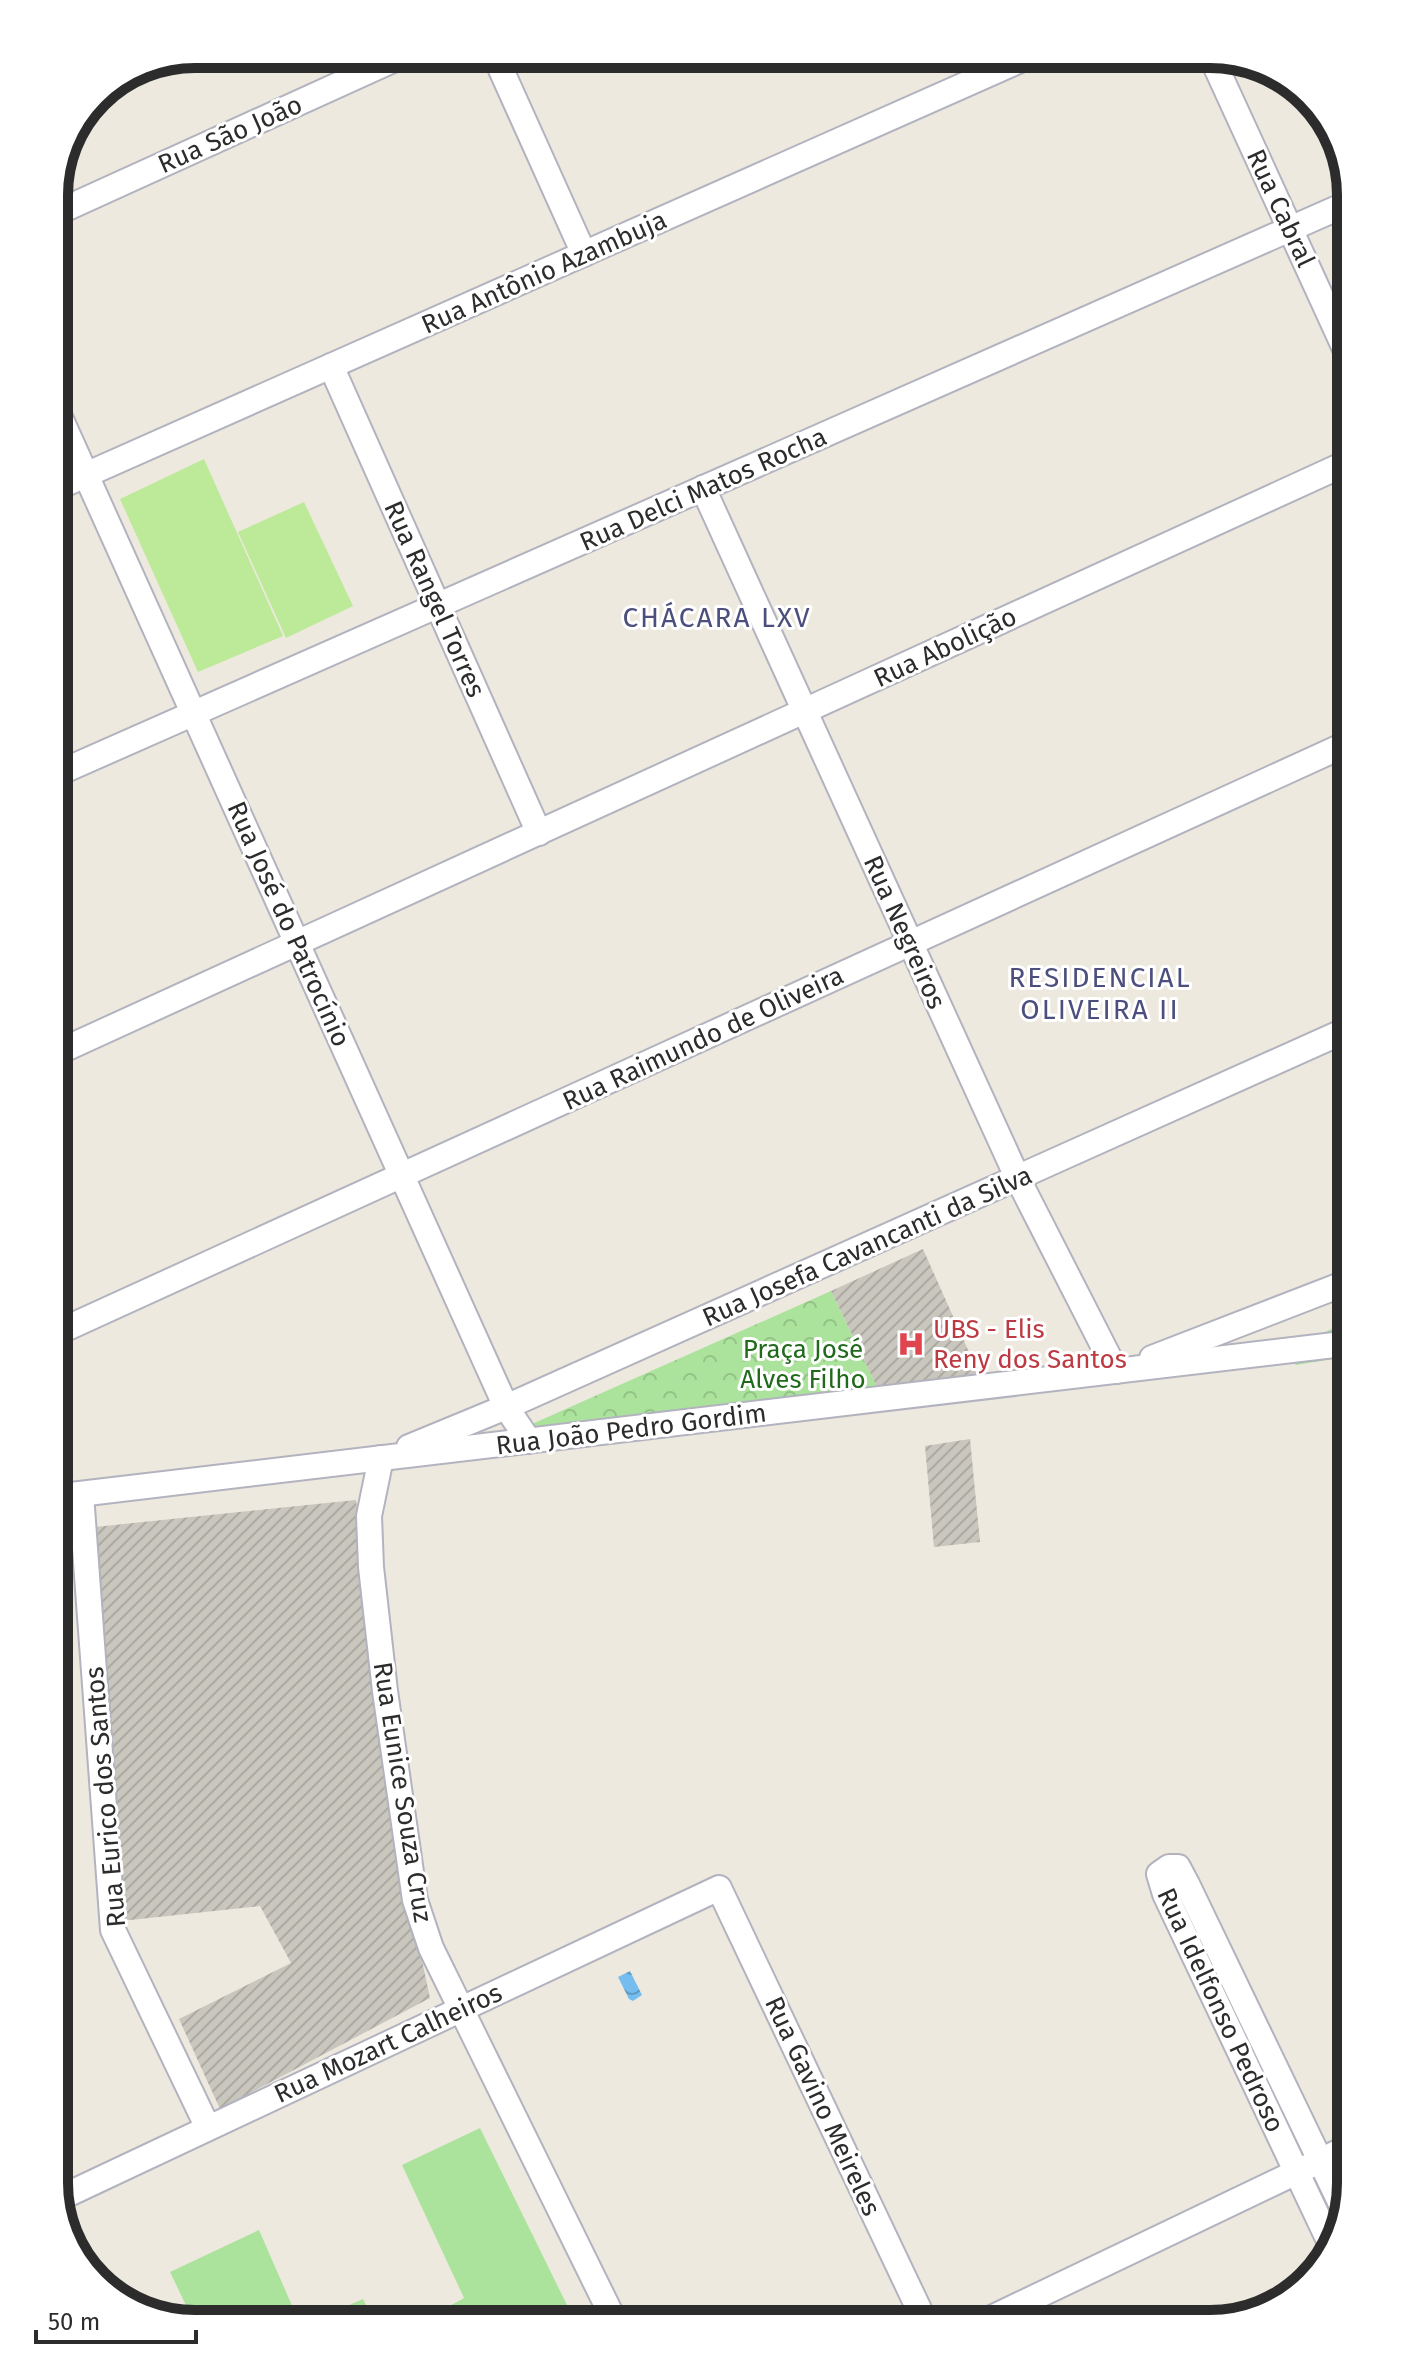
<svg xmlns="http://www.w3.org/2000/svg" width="1405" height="2378" font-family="'Fira Sans',sans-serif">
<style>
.grass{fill:#abe39c}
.park{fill:url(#park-crowns)}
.pitch{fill:#bcea98}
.water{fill:url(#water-waves)}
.building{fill:url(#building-hatch)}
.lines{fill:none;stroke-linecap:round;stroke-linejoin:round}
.street-casing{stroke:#b2b3bf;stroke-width:28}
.street{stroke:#fff;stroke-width:24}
.labels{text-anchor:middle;stroke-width:6;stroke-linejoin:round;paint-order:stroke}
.street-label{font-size:26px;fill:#2c2c2c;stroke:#fff}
.health-label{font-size:26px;fill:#be3a42;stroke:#fff;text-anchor:start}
.park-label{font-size:26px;fill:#216a1c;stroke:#fff}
.neighbourhood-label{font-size:28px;letter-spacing:2px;fill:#4c4f7d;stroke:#fff}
.rim{fill:none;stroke:#2c2c2c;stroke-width:10}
</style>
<defs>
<pattern id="park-crowns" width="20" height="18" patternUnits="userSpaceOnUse" patternTransform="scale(2)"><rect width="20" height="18" fill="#abe39c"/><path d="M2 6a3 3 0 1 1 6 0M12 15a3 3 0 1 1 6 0" fill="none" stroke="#93c387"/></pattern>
<pattern id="water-waves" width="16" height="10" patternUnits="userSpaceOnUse" patternTransform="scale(2)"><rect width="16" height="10" fill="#74bdee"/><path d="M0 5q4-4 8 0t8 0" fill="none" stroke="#5f9ac1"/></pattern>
<pattern id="building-hatch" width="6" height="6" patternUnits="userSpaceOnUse" patternTransform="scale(2)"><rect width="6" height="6" fill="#c9c6be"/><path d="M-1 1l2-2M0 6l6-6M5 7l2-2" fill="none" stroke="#adaaa3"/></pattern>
</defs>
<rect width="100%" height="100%" fill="#eee9df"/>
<g class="grass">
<polygon points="480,2128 568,2307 577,2324 533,2324 530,2318 510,2309 474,2324 417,2324 464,2298 402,2165"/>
<polygon points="259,2230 300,2324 195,2324 170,2272"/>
<polygon points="363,2299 376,2324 305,2324"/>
</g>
<g class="park">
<polygon points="831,1291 888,1410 542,1450 532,1424"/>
<polygon points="1351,1320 1351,1356 1296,1365 1287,1355 1297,1345"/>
</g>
<g class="pitch">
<polygon points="204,459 283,636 198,672 120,499"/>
<polygon points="304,502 353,606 286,638 238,532"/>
</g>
<polygon class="water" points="630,1971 642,1995 633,2001 629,1999 618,1977"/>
<g class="building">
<polygon points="923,1249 989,1397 888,1410 831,1291"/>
<polygon points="970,1439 980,1542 934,1547 925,1446"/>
<polygon points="356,1500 409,1900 430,1998 220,2109 179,2019 291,1963 260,1906 121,1921 95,1527"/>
</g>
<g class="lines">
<g class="street-casing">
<g id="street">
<polyline points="494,54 584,254"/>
<polyline points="1210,54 1351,362"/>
<polyline points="54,214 406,54"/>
<polyline points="331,366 539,833"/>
<polyline points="54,404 506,1407 529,1441"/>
<polyline points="703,488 1018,1179 1116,1371"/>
<polyline points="54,489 1034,54"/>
<polyline points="54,775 1351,202"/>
<polyline points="54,1054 1351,461"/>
<polyline points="54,1334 1351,742"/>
<polyline points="1152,1358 1351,1281"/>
<polyline points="409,1447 506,1407 1351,1028"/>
<polyline points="381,1458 369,1516 371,1567 385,1691 415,1900 431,1948 616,2324"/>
<polyline points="81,1494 113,1930 208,2128"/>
<polyline points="54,1497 1351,1343"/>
<polyline points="58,2199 719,1888 926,2324"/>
<polyline points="1332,2247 1165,1894 1159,1874 1169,1867 1178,1867 1187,1884 1343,2208"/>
<polyline points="979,2324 1351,2146"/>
</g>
</g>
<use href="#street" class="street"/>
</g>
<defs>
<g id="hospital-bare" transform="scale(2.16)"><path d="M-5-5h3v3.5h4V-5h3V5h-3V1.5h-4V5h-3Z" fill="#e0444e" stroke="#fff" stroke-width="2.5" paint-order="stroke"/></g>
</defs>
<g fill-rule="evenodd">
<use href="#hospital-bare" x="911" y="1344"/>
</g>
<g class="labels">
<g class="street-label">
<text transform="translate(230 134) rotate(-24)" y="9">Rua São João</text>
<text transform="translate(1281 208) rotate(65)" y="9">Rua Cabral</text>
<text transform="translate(544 272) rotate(-24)" y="9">Rua Antônio Azambuja</text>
<text transform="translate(703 489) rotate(-24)" y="9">Rua Delci Matos Rocha</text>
<text transform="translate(435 599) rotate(66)" y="9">Rua Rangel Torres</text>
<text transform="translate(945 647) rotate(-25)" y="9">Rua Abolição</text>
<text transform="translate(289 924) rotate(66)" y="9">Rua José do Patrocínio</text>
<text transform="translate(905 932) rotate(66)" y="9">Rua Negreiros</text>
<text transform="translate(703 1038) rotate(-25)" y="9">Rua Raimundo de Oliveira</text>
<text transform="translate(867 1246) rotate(-24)" y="9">Rua Josefa Cavancanti da Silva</text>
<text transform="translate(631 1429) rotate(-7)" y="9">Rua João Pedro Gordim</text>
<text transform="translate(403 1792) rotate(81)" y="9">Rua Eunice Souza Cruz</text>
<text transform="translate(105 1797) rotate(-95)" y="9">Rua Eurico dos Santos</text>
<text transform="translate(1221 2010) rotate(65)" y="9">Rua Idelfonso Pedroso</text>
<text transform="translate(388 2043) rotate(-25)" y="9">Rua Mozart Calheiros</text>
<text transform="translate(823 2106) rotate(65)" y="9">Rua Gavino Meireles</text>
</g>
<g class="health-label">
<text x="933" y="1338">UBS - Elis<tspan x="933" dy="30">Reny dos Santos</tspan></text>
</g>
<g class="park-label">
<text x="803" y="1358">Praça José<tspan x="803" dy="30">Alves Filho</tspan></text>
</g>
<g class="neighbourhood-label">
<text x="717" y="627">CHÁCARA LXV</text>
<text x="1100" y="987">RESIDENCIAL<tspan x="1100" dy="32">OLIVEIRA II</tspan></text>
</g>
</g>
<path d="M0 0H1405V2378H0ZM195 68H1210A127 127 0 0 1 1337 195V2183A127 127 0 0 1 1210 2310H195A127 127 0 0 1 68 2183V195A127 127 0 0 1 195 68Z" fill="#fff" fill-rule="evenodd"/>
<path class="rim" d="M195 68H1210A127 127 0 0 1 1337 195V2183A127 127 0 0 1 1210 2310H195A127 127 0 0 1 68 2183V195A127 127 0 0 1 195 68Z"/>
<path d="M36 2330v12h160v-12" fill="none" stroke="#2c2c2c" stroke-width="4"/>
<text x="48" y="2330" font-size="24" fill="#2c2c2c" stroke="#ffffff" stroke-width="6" paint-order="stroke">50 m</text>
</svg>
